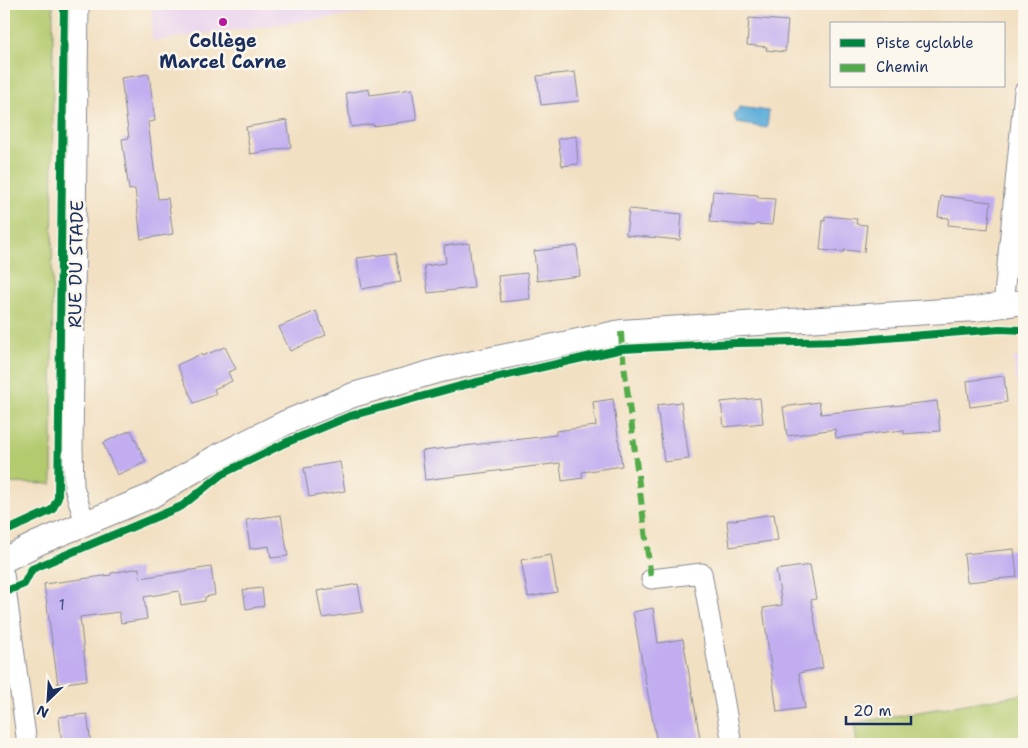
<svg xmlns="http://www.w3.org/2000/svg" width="1028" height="748" font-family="'Shantell Sans',sans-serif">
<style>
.built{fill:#e9d2ee}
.green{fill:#b4ca6e;stroke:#687c66}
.water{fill:#5eafd9;stroke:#3c6f9c}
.building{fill:#c1adf0}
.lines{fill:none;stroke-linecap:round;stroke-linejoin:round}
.minor-casing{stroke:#868890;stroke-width:21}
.tertiary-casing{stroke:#868890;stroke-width:26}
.minor{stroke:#fff;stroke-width:19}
.tertiary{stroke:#fff;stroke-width:24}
.quiet{stroke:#52ab49;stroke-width:6;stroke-dasharray:12 6;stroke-linecap:butt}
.cycleway-casing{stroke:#fbf7ec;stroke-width:11}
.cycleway{stroke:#00873e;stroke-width:8}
.poi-dot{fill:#b5179e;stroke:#fbf7ec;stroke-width:2}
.labels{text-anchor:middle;stroke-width:5;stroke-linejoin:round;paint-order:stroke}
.number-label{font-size:15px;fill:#444e82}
.poi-label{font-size:18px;font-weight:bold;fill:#1b2f5e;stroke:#fbf7ec}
.street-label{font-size:18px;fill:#1b2f5e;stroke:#fbf7ec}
</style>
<rect width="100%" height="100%" fill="#fbf7ec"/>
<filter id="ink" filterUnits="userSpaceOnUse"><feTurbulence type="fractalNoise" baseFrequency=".02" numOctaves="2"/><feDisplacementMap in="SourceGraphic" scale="10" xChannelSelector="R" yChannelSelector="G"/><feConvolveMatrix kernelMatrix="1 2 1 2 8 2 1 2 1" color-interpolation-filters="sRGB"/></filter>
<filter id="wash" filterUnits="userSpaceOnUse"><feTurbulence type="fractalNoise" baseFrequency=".0096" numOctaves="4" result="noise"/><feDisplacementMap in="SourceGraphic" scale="20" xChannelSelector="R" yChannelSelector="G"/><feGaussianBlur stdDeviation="1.12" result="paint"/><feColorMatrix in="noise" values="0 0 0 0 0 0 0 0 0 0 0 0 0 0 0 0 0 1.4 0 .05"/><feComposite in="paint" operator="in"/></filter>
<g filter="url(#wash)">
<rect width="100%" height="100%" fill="#f2e0c2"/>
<g class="built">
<polygon points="152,4 435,4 152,41"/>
<polygon points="1024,356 1024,432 1013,358"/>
</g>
<g class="green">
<polygon points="4,4 53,4 52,484 4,483"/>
<polygon points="1024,694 1024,744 857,744 854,723"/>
</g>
<polygon class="water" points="739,107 769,111 767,128 737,123 734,116 735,112 739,110"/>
<g id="blocks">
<g class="building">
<polygon points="749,18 788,21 785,52 766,50 767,47 747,45"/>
<polygon points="575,72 579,101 541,105 537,76"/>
<polygon points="149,74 155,121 148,122 158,199 168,198 173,234 141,239 135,189 129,190 122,139 129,138 121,78"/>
<polygon points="369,89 370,95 412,89 417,120 373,126 373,124 351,127 346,93"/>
<polygon points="287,120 291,147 250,154 246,127"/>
<polygon points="576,136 578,164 562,166 558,139"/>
<polygon points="713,191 758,195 758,198 775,199 772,225 756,224 755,226 710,222"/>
<polygon points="941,196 991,202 988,229 948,225 949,218 938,217"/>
<polygon points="629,209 682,214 680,240 626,235"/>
<polygon points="825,216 857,219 856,224 867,225 864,252 844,250 844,252 820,250 823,220 825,221"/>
<polygon points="469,243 474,288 428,293 424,266 446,263 444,246"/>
<polygon points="577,246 580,276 537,281 534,251"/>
<polygon points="396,253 401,282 362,289 357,258"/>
<polygon points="527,273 530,299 501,302 498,276"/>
<polygon points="316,311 326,335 290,351 279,327"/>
<polygon points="225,347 236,369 228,372 232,381 214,389 216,394 194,403 177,365 201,354 202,356"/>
<polygon points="1004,376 1007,402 970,407 967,381"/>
<polygon points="760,398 763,423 724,427 721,402"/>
<polygon points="613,399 622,466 582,472 583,478 562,481 560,463 425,480 422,451 556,435 556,431 596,426 593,402"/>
<polygon points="937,401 940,431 904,434 904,430 836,438 835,429 787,436 783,407 819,402 821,414"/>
<polygon points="681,402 689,459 664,462 657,405"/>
<polygon points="131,430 146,462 117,475 103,443"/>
<polygon points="340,462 345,491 309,497 304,468"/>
<polygon points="774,514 778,540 730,547 727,521"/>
<polygon points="281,515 288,556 271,558 269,546 250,549 246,520"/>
<polygon points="1014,549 1017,577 967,582 964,554"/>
<polygon points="551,555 557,592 528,597 521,560"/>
<polygon points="810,565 816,599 811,600 823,668 799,673 805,708 777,712 763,608 782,605 776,570"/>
<polygon points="211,567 215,595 205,597 205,601 181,605 179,591 144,597 147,619 121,623 119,612 80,617 87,680 58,684 44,584 111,575 111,573 139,568 140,578"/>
<polygon points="358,584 363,612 322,618 317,591"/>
<polygon points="262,588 264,606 246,609 243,590"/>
<polygon points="653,608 658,643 683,639 701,744 657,744 633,612"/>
<polygon points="87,714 91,744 62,744 59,717"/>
</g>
</g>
</g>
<g filter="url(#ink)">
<use href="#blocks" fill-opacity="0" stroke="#868890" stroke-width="1"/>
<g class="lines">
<g class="minor-casing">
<g id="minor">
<polyline points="79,4 73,446 74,487 85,523"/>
<polyline points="1003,306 1024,91"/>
<polyline points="4,574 27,744"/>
<polyline points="651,579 702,573 732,744"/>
</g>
</g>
<g class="tertiary-casing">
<polyline id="tertiary" points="4,560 38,543 151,496 215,458 287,422 353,395 440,370 621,332 975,309 1024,302"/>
</g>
<use href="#minor" class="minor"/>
<use href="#tertiary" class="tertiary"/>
<g class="quiet">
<polyline points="1023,282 1024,250"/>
<polyline points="621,332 622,349 651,579"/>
</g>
<g class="cycleway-casing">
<g id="cycleway">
<polyline points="4,532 52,510 58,498 64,4"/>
<polyline points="4,592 24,584 32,569 182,506 222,474 285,443 350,416 460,386 622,349 736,343 847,341 1000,329 1024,330"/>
</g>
</g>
<use href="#cycleway" class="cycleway"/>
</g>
</g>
<circle class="poi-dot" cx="223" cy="22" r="5"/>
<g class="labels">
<g class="number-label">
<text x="62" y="610">1</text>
</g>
<g class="poi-label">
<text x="223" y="47">Collège<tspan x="223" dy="21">Marcel Carne</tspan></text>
</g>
<g class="street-label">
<text transform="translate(76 264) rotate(-89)" y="6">RUE DU STADE</text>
</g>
</g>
<rect width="1028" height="748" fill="none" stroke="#fbf7ec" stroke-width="20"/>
<rect x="830" y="22" width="175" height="65" fill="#fbf7ec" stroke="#a1a7b3"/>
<rect x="840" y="39" width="25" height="8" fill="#00873e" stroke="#a1a7b3"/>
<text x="876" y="48" font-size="15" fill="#1b2f5e">Piste cyclable</text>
<rect x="840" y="64" width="25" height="8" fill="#52ab49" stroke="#a1a7b3"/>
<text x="876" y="72" font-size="15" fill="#1b2f5e">Chemin</text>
<g transform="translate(48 700) rotate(205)" stroke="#fbf7ec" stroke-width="4" paint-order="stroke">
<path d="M0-4L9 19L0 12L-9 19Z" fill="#1b2f5e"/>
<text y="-8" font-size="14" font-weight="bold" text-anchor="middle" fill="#1b2f5e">N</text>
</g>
<path d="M846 716v8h65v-8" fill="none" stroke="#1b2f5e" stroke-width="2.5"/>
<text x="853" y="716" font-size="15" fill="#1b2f5e" stroke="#fbf7ec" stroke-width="4" paint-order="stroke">20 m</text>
</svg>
